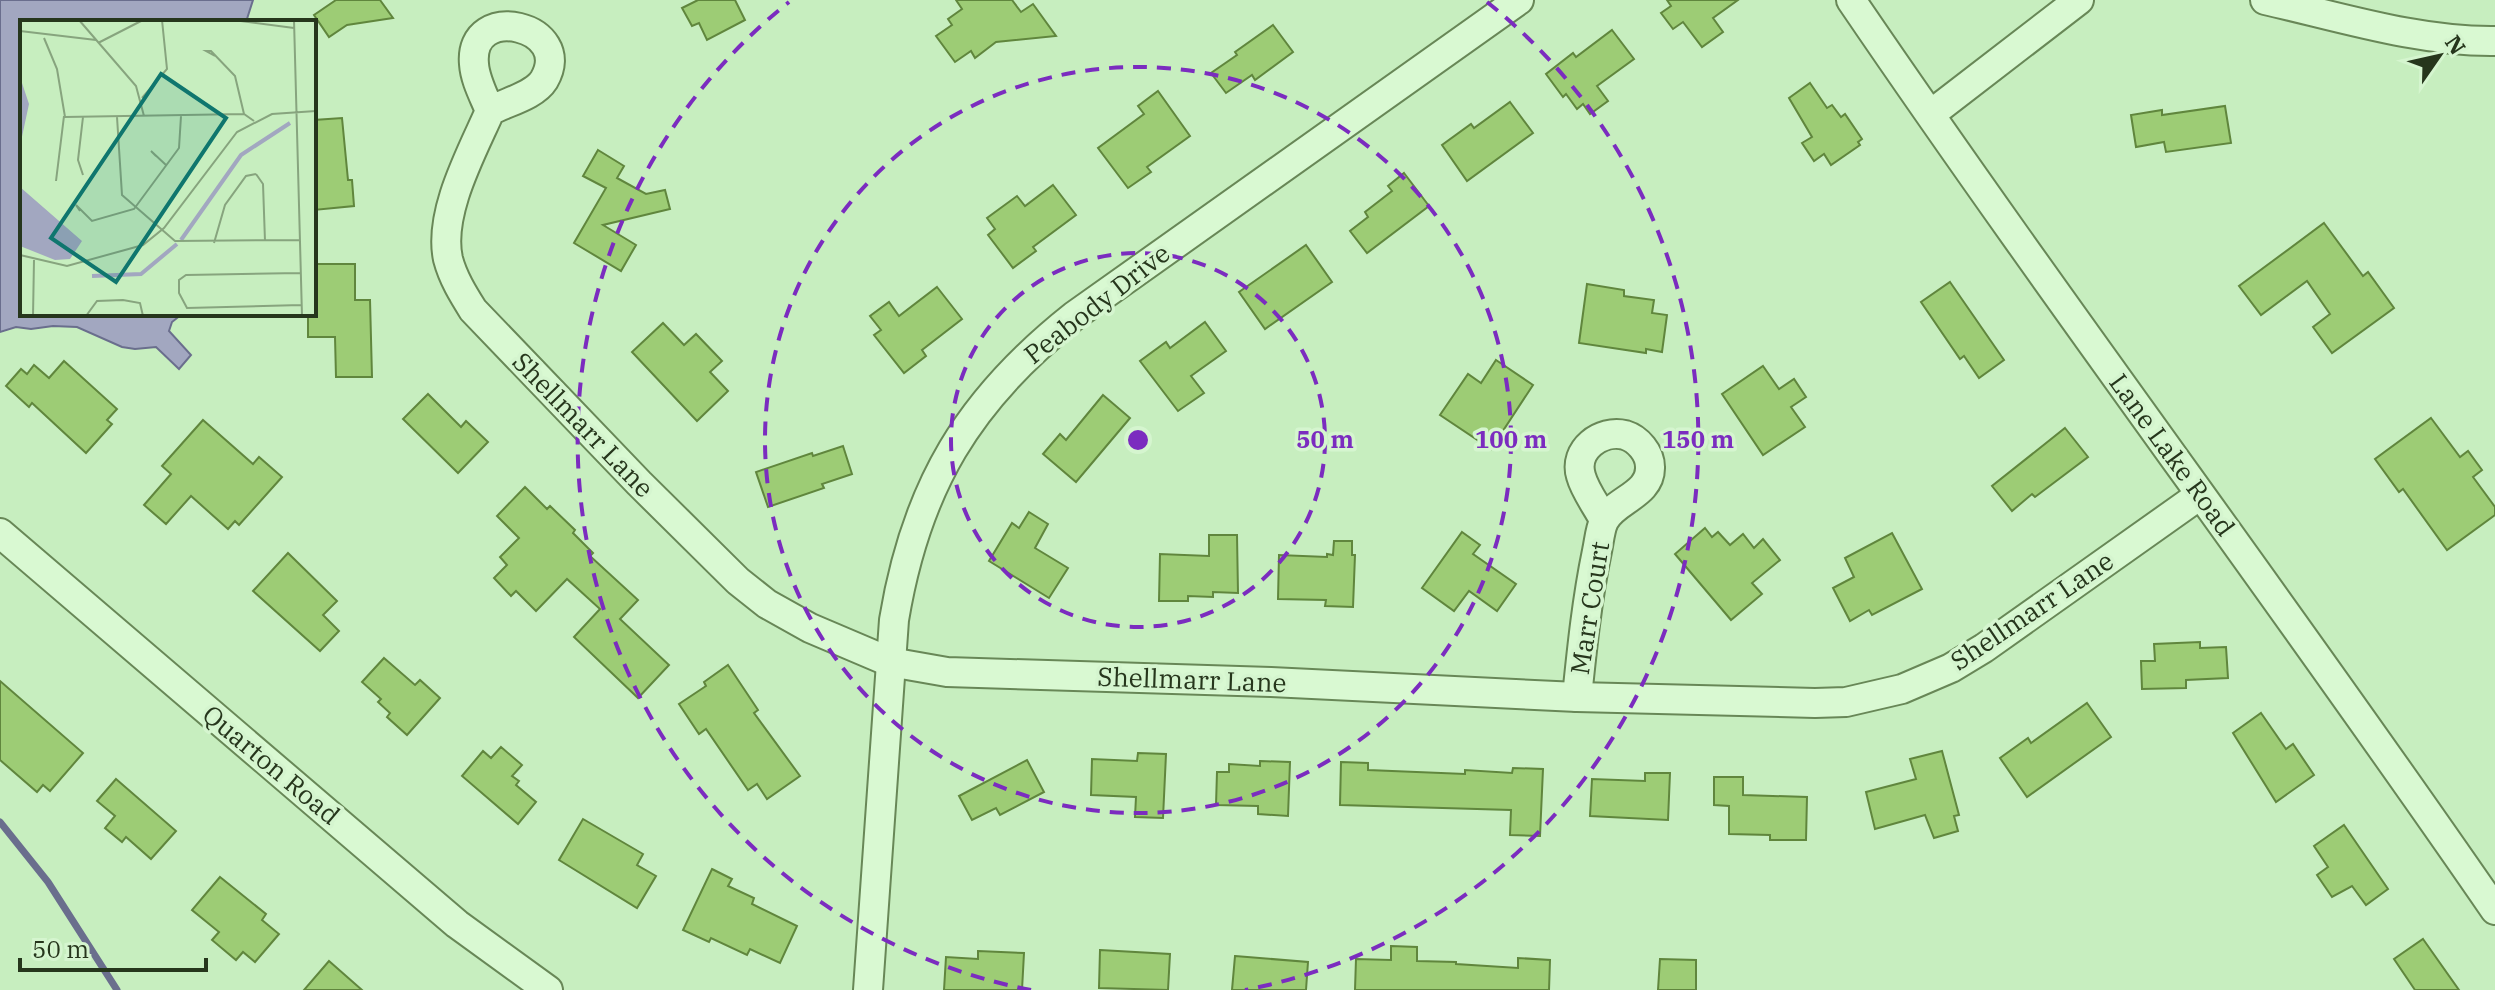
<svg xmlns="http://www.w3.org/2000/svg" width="2495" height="990" font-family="'IBM Plex Serif',serif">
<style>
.water{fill:#a2a7c0;stroke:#6a6e8d;stroke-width:2}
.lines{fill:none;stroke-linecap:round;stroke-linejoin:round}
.stream{stroke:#6a6e8d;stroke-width:7}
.building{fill:#9dcc75;stroke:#60863d;stroke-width:2}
.minor-casing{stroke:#688757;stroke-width:32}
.minor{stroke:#d9f9d2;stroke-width:28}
.ring{fill:none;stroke:#7b2cbf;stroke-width:4;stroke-dasharray:14 10}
.labels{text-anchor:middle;stroke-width:7;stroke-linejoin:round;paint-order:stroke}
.street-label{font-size:26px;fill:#26361c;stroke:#d5f5cf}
.inset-river{fill:none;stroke:#a2a7c0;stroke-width:4}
.inset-road{fill:none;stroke:#87a47e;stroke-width:2}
.view{fill:#0f766e;fill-opacity:0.15;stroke:#0f766e;stroke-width:4}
.inset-edge{fill:none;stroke:#26361c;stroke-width:4}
.centre{fill:#7b2cbf;stroke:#d5f5cf;stroke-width:4}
.ring-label{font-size:24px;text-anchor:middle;font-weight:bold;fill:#7b2cbf;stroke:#d5f5cf;stroke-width:7;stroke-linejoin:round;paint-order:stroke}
</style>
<rect width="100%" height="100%" fill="#c7eebf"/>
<polygon class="water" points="0,0 253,0 246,22 22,22 22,314 182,314 172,322 169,331 191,355 179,369 156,347 135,349 122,347 77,327 53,326 31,329 16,327 0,332"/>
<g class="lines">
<polyline class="stream" points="0,822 48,882 117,990"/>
</g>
<g class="building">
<polygon points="336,0 380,0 393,18 347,25 329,37 314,15"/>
<polygon points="698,0 735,0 745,20 707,40 699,23 692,26 682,8"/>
<polygon points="956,0 1012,0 1021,12 1033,4 1056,36 996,42 975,58 971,51 955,62 936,36 952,25 948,19 962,9"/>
<polygon points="1667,0 1738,0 1713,18 1723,32 1702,47 1683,22 1673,29 1661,13 1671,6"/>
<polygon points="1273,25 1293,52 1255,80 1252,75 1226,93 1211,73 1237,55 1235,52"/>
<polygon points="1612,30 1634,59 1597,86 1608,101 1590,114 1583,104 1577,109 1566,94 1563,97 1546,74 1573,53 1576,57"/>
<polygon points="1810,83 1827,108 1832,105 1841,117 1845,114 1862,139 1858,142 1860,145 1831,165 1824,154 1814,161 1802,143 1812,137 1789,98"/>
<polygon points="1158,91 1190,136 1147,167 1151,172 1128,188 1098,148 1144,114 1138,106"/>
<polygon points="1510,102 1533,133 1467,181 1442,145 1471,124 1474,128"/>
<polygon points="2225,106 2231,143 2166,152 2164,142 2136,147 2131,115 2162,110 2162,115"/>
<polygon points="342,118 348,180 352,180 354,206 314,210 314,120"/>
<polygon points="598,150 624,166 617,178 646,194 665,190 670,209 603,225 636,245 621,271 574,243 606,188 583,176"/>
<polygon points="1404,173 1429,206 1367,253 1350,231 1368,217 1365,212 1392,191 1388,186"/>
<polygon points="1053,185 1076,215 1033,247 1036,251 1013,268 988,235 995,229 987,218 1017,196 1025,206"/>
<polygon points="2324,223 2363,276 2368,272 2394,308 2332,353 2313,327 2330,314 2307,281 2261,315 2239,286"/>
<polygon points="1306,245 1332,282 1265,329 1239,292"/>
<polygon points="314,264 355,264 355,300 370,300 372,377 336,377 335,337 308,337 308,314 314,314"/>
<polygon points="1950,282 2004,360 1979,378 1964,356 1960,359 1921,302"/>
<polygon points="1587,284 1624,290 1624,296 1654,300 1652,313 1667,315 1662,352 1646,349 1646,353 1579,343"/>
<polygon points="937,287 962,319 922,350 926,356 904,373 874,335 881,330 870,316 889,302 899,316"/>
<polygon points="1205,322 1226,351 1191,376 1204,393 1178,411 1140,361 1166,342 1170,348"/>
<polygon points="663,323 684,345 696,334 722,361 710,372 728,391 697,421 632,352"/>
<polygon points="1496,360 1533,385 1491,449 1440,415 1468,374 1481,383"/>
<polygon points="64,361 117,409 107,420 112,424 86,453 32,403 29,407 6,386 21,369 27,374 34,365 49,378"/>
<polygon points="1763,366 1779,389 1794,379 1806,397 1791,407 1805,427 1763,455 1722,394"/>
<polygon points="428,394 461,427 466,421 488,442 458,473 403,419"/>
<polygon points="1103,395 1130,418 1076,482 1043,454 1060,434 1066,440"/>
<polygon points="2431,418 2460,457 2468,451 2482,470 2473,477 2495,507 2495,515 2447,550 2403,489 2399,492 2375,459"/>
<polygon points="203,420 253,464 259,457 282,477 239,525 235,521 228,529 191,496 166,524 144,505 171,474 162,466"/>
<polygon points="2065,428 2088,457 2035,497 2032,494 2012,511 1992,486"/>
<polygon points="843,446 852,474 822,484 824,488 768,507 756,472 812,453 813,456"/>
<polygon points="525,487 547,509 550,506 575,530 573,533 593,553 590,556 638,600 620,619 669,665 638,698 574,637 600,609 567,579 536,611 516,591 511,596 494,578 507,565 500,557 519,538 497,516"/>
<polygon points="1029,512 1048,524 1035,548 1068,568 1049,598 989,561 1012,523 1019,528"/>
<polygon points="1705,528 1712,537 1718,532 1730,545 1743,534 1754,548 1763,539 1780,560 1752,583 1762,594 1731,620 1675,554"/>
<polygon points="1462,532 1480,545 1473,554 1516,584 1497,611 1469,591 1454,611 1422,588"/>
<polygon points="1892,533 1922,589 1872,615 1869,610 1850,621 1833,588 1854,577 1845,558"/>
<polygon points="1209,535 1237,535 1238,593 1213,592 1213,597 1188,596 1188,601 1159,601 1160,554 1209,556"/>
<polygon points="1334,541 1352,541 1352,555 1355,555 1353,607 1325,606 1326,600 1278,599 1279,555 1327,557 1327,554 1333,555"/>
<polygon points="288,553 337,601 323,615 339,631 320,651 253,591"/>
<polygon points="2200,642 2200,648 2226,647 2228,678 2186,680 2186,688 2142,689 2141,661 2155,661 2154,644"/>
<polygon points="384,658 415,685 420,680 440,698 407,735 387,717 390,713 378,702 381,699 362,682"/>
<polygon points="728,665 758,710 754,713 800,776 767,799 757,784 748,790 706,729 699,734 679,704 706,686 704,682"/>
<polygon points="0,681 83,753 50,791 43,785 37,792 0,760"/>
<polygon points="2087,703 2111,737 2027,797 2000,758 2028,738 2031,743"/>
<polygon points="2261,713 2286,749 2293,744 2314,775 2276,802 2233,733"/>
<polygon points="501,747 522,765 512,776 519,781 516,785 536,802 518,824 462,776 483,751 491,758"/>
<polygon points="1942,751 1959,815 1954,816 1958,831 1934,838 1925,815 1875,829 1866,792 1916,779 1910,759"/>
<polygon points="1138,753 1166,754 1163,818 1135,817 1136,797 1091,795 1092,759 1137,761"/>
<polygon points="1027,760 1044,792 1000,815 996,808 972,820 959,796"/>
<polygon points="1260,761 1290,762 1288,816 1258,814 1258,806 1216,805 1217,772 1229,772 1229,764 1260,766"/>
<polygon points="1341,762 1368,763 1368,770 1465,774 1465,770 1512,773 1513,768 1543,769 1540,836 1510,835 1511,810 1340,805"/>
<polygon points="1645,773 1670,773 1668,820 1590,816 1592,779 1645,781"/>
<polygon points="1714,777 1743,777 1743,795 1807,797 1806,840 1770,840 1770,835 1729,834 1729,806 1714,805"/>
<polygon points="116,779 176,831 151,859 126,837 122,842 105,828 115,816 97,801"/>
<polygon points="583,819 643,854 637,865 656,876 637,908 559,860"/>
<polygon points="2344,825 2388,889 2366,905 2352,886 2332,897 2317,875 2328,867 2314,846"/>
<polygon points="712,869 732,879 728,886 754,898 752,904 797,926 780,963 750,949 747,955 711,938 709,942 683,930"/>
<polygon points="220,877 266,914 262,920 279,934 255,962 243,952 236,960 212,940 219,932 192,910"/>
<polygon points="2423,939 2459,990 2415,990 2394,959"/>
<polygon points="1391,946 1417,947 1417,961 1456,962 1456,964 1518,968 1518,958 1550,960 1549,990 1355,990 1356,959 1391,960"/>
<polygon points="1100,950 1170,954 1168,990 1099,988"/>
<polygon points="978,951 1024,953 1022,990 944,990 946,957 978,959"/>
<polygon points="1235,956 1308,962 1306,990 1232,990"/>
<polygon points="1660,959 1696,960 1696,990 1658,990"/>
<polygon points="329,961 362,990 304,990"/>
</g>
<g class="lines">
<g class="minor-casing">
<g id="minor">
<path d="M1851 0C2060 307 2284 603 2495 910"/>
<path d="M2265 0C2340 17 2418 42 2495 41"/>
<path d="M490 111C484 96 475 80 474 64 468 0 576 26 544 80 534 96 506 102 490 111 472 152 438 213 448 259 453 278 463 294 473 310L639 483 738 581 767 604 810 628 890 662 947 672 1271 682 1577 697 1815 703 1846 702 1902 689 1951 668 1984 648 2200 495"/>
<polyline points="1931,114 2079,0"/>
<polyline points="0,533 457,924 548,990"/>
<path d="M1577 697C1582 648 1587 599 1597 551 1599 542 1600 529 1604 521 1614 500 1651 495 1650 467 1650 453 1638 439 1625 435 1601 429 1573 450 1581 476 1585 491 1597 506 1604 520"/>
<path d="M868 990 894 620C916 487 968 400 1074 316L1519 0"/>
</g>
</g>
<use href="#minor" class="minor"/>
</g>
<g class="ring">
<circle cx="1138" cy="440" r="187"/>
<circle cx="1138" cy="440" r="373"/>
<path d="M1031 990A560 560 0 0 1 789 2M1487 2A560 560 0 0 1 1245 990"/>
</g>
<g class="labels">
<g class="street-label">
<text transform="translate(1097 304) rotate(-38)" y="9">Peabody Drive</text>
<text transform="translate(583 425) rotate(46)" y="9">Shellmarr Lane</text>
<text transform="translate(2172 455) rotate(54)" y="9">Lane Lake Road</text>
<text transform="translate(1590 608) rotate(-81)" y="9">Marr Court</text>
<text transform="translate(2032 611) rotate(-34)" y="9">Shellmarr Lane</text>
<text transform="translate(1192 680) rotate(2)" y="9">Shellmarr Lane</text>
<text transform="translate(271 765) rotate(40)" y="9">Quarton Road</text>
</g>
</g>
<g transform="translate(20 20)">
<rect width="296" height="296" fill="#c7eebf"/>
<path d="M0 57 9 84 0 126ZM0 167 62 221 50 239 35 240 0 226Z" fill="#a2a7c0"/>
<path class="inset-river" d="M161 220 221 135 270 103M72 256 121 254 157 224"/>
<path class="inset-road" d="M59 0 116 66 124 96M213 0 274 8M274 0 282 296M0 11 76 20M24 18 37 49 45 97 224 94 234 101M78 23 123 0M195 36 186 31H191L215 56 224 94M122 78 147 49 142 0M63 97 58 140 63 155M97 97 102 175 155 221 279 220M136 136 131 131 146 145M236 154 243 164 245 221M36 161 44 96M60 191 56 185 72 201 114 189 159 128 161 96M194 223 205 185 226 156 236 154M0 235 47 246 123 225 144 208 217 112 252 94 296 91M280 253 166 255 159 260V273L167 288 281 285M13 296 14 240M66 296 77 281 103 280 120 283 123 296"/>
<path class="view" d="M141 54 206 98 96 262 31 218Z"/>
<rect width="296" height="296" class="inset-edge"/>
</g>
<circle cx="1138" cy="440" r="12" class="centre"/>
<g class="ring-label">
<text x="1325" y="448">50 m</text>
<text x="1511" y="448">100 m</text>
<text x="1698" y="448">150 m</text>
</g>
<g transform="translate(2439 56) rotate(56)" stroke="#d5f5cf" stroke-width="6" paint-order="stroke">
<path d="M0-6L14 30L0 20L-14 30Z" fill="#26361c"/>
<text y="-12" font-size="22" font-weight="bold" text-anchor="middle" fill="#26361c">N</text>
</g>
<path d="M20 958v12h186v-12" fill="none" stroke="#26361c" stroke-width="4"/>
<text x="32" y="958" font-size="24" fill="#26361c" stroke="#d5f5cf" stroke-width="6" paint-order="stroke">50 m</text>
</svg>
